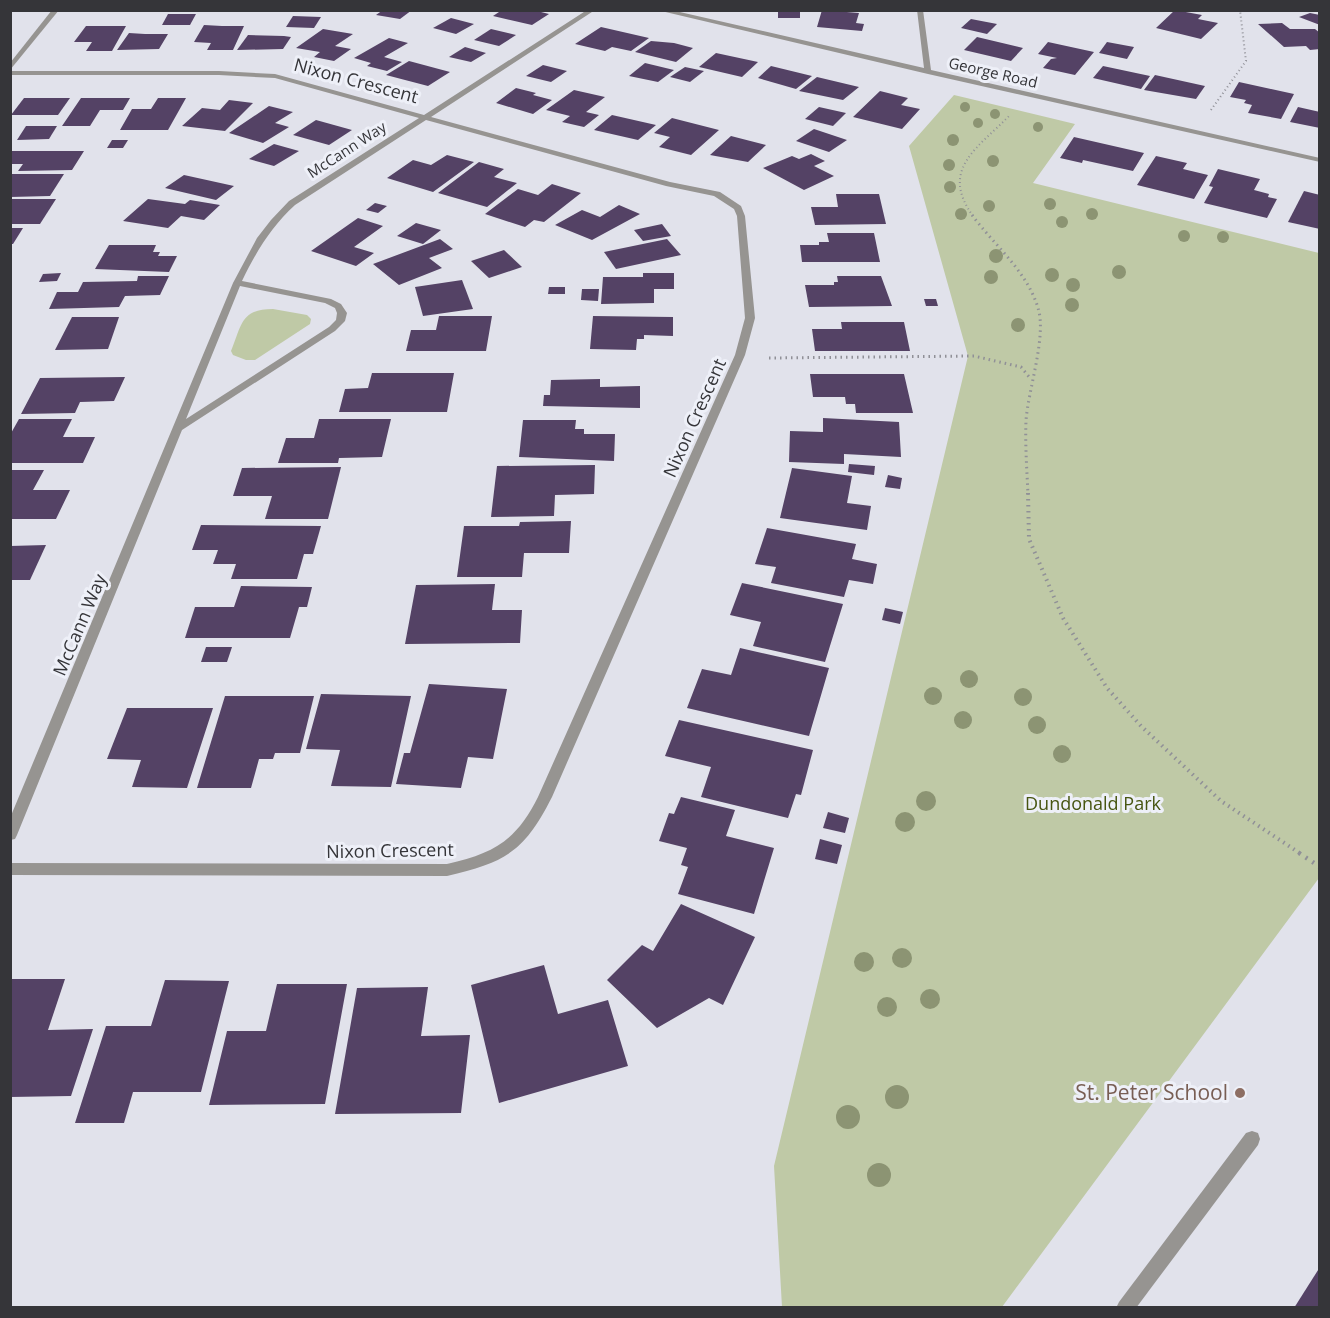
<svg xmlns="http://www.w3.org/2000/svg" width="1330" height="1318" font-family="'Open Sans',sans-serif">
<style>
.green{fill:#bfc9a6}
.building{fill:#544265}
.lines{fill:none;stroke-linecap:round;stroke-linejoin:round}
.path-far3{stroke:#909097;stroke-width:2;stroke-dasharray:1 3;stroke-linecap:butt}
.path-far2{stroke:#909097;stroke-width:3;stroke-dasharray:1.5 4;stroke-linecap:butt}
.path-far1{stroke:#909097;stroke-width:4;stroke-dasharray:1.5 4.5;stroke-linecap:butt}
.path{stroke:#909097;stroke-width:4.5;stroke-dasharray:2 6;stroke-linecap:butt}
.service{fill:#969491;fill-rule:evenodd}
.minor{fill:#969491;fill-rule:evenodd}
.tree{fill:#8c9473}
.education-dot{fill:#8d6e63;stroke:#eef0f8;stroke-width:2}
.labels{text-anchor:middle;stroke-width:6;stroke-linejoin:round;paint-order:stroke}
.far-street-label{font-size:15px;fill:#353539;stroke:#eef0f8}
.street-label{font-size:18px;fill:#353539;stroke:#eef0f8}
.park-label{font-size:18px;fill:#475511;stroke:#eef0f8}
.near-education-label{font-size:21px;fill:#785e54;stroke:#eef0f8;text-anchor:end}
</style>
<rect width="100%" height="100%" fill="#e1e2eb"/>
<g class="green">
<polygon points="954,95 1075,124 1033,183 1319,253 1319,878 1002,1307 782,1307 774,1166 968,356 909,146"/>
<path d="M273 309 307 315 311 319 310 324 255 360H246L233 355 231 351C242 324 241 309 273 309Z"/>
</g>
<g class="building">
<polygon points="383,10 412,10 400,19 376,15"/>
<polygon points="502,10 533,10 549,14 532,25 493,16"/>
<rect x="778" y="10" width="22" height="8"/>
<polygon points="822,10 859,13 856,23 864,24 862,31 817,27"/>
<polygon points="1175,10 1202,15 1198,19 1218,23 1201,39 1156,28"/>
<polygon points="1310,13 1320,15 1320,25 1299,17"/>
<polygon points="168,14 196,14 190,25 162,25"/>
<polygon points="293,16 321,17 314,28 286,27"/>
<polygon points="451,18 474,24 456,34 433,28"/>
<polygon points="971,19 997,24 987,34 961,28"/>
<polygon points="1282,23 1290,29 1315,29 1320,33 1320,49 1310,50 1306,46 1284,47 1258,24"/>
<polygon points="204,25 222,26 244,26 233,50 207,50 211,43 194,42"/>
<polygon points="86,26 126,26 112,51 86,51 92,42 74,42"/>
<polygon points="601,27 649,38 631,51 612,47 605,51 575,44"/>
<polygon points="323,29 353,34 335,46 351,49 334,61 314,57 320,52 296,48"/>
<polygon points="491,29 516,35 499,46 474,40"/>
<polygon points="129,33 145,34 168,34 159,49 117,50"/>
<polygon points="248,35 284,36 291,37 283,49 237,50"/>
<polygon points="977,37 1023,48 1011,61 964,50"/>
<polygon points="389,38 408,43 384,57 402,62 387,71 367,66 371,63 354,58"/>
<polygon points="651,41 674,43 693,48 676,62 635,52"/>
<polygon points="1048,42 1094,52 1075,75 1043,68 1051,59 1057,58 1038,54"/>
<polygon points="1107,42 1134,47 1127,59 1099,53"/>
<polygon points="465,47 486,53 471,62 449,57"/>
<polygon points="716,53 758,62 742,77 699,67"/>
<polygon points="409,61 450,72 428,86 386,75"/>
<polygon points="645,63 674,70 658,82 629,76"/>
<polygon points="543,65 567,71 551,82 526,76"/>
<polygon points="771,66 812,76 796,89 758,78"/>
<polygon points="1103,66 1150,76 1141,89 1093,78"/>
<polygon points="685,67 704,71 690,82 670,77"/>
<polygon points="1155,75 1205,86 1196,99 1144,90"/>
<polygon points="817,77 859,87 843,100 799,91"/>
<polygon points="1239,82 1294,94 1281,119 1248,113 1252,105 1244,103 1246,100 1230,97"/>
<polygon points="516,88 536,93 533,95 552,100 533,114 496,103"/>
<polygon points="574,90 605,97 586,112 599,115 584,127 562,122 570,116 546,110"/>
<polygon points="880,91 908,98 901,105 920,109 902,129 853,117"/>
<polygon points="24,98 70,98 58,115 11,115"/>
<polygon points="81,98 130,98 123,110 100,110 90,126 62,126"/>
<polygon points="158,98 186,98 168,130 120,130 132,109 151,109"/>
<polygon points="229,100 253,103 225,131 182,126 202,108 220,110"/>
<polygon points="269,106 293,112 275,123 289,127 263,143 229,133"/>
<polygon points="819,107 846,113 833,126 805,119"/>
<polygon points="1298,107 1320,112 1320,128 1290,122"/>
<polygon points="612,115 656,125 638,140 594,130"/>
<polygon points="672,118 719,130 691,155 659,147 670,137 654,133"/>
<polygon points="316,120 352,130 329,145 293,135"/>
<polygon points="26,126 57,126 49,139 17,140"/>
<polygon points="814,129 847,140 829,152 796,141"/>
<polygon points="731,136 766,145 748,162 710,155"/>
<polygon points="1074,137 1144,153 1133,171 1083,160 1082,163 1060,158"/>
<polygon points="112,140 128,140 123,148 107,148"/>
<polygon points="274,144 299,151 274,166 249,159"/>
<polygon points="10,151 84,151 72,170 18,171 23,164 10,164"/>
<polygon points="811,154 825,161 814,166 834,176 804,190 763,168 792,156 799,159"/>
<polygon points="447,155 474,162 433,192 387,178 413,160 431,165"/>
<polygon points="1156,156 1187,163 1183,169 1208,175 1194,199 1137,185"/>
<polygon points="479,162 504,169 494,177 517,183 487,207 438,193"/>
<polygon points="1218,169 1260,179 1254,190 1269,194 1268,197 1277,199 1267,218 1204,203 1213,187 1209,186"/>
<polygon points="10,174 64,174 50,196 10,197"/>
<polygon points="184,175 234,186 216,200 165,188"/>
<polygon points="552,184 581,193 544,222 534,220 525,227 485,214 518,189 538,195"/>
<polygon points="1304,191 1320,195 1320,229 1288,222"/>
<polygon points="836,194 879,194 886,224 815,225 811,207 838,207"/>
<polygon points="10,199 56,199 40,224 10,224"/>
<polygon points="148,199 185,204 190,200 220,205 204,220 181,216 168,228 123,221"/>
<polygon points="375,203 387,206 378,213 366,210"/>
<polygon points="619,205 640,214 592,240 555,225 582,210 600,217"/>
<polygon points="358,218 383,226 354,247 374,253 356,266 311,251"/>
<polygon points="416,223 441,230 423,244 397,236"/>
<polygon points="662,224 671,236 643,241 634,230"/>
<polygon points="10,228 23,228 13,244 10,244"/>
<polygon points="827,233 874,233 880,262 802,262 800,245 819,245 819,242 829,242"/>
<polygon points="440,239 453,249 429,258 442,268 399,285 373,264"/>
<polygon points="667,239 681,255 616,269 604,252"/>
<polygon points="109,245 156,245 153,252 160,252 158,256 177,256 169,272 95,269"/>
<polygon points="504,250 522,267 489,278 471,261"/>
<polygon points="61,273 57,281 39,282 43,274"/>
<polygon points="643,273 674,273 674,289 654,289 654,303 601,304 603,277 643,277"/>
<polygon points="138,276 169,276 160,295 125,296 119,307 49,309 57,292 78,292 83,282 137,281"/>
<polygon points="837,276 881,276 892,306 809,307 805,285 834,285 834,282 838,282"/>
<polygon points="462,280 473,309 423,316 415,287"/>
<polygon points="549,287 565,287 565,294 548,294"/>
<polygon points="582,289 599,289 598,301 581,300"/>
<polygon points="924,299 936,299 938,306 926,306"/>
<polygon points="439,316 492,316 486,351 406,351 411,330 436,330"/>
<polygon points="593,316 673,317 673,336 644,335 644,339 637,339 636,350 590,349"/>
<polygon points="72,317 119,317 108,349 55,350"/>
<polygon points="841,322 904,322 910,351 815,351 812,329 842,329"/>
<polygon points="372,373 454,373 447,412 339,412 345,389 368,388"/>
<polygon points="810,374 904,374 913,413 856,413 855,404 846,404 845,397 813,397"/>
<polygon points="125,377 114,401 80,402 75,413 21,414 40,378"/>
<polygon points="600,379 600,387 640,386 640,408 543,406 544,395 550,395 551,380"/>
<polygon points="823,418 899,422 901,457 844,454 844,464 789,462 790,431 823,432"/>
<polygon points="19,419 72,419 63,437 95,437 83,463 10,463 10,435"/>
<polygon points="319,419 391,419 382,457 339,458 338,463 278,463 286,438 314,438"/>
<polygon points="523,420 576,420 575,429 584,429 584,434 615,434 614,461 519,457"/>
<polygon points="849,464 875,466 874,475 848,472"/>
<polygon points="595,465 594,494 555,495 554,516 491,517 497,466"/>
<polygon points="341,467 328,519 265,519 272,496 233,496 242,468"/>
<polygon points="792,468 852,476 847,503 871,506 867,530 780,518"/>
<polygon points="10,470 44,470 33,490 70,490 56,519 10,519"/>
<polygon points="888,475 902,478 900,489 885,487"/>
<polygon points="571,521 569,553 524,553 522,577 457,577 464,526 519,526 520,522"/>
<polygon points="201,525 321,526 313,554 304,554 297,579 231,579 236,564 213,564 218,550 192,550"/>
<polygon points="767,528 856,544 852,559 877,564 873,584 849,580 844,597 771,583 776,567 755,564"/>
<polygon points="46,545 30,580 10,580 10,546"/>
<polygon points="742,583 843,604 825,662 753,646 761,622 730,615"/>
<polygon points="495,584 492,610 522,610 520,643 405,644 416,585"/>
<polygon points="241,586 312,587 307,607 299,607 290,638 185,638 195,607 234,607"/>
<polygon points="885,608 903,612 900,624 882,620"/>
<polygon points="206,647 232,647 227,662 201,662"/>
<polygon points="740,648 829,668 809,736 687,708 702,669 731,675"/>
<polygon points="429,684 507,689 493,759 468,757 461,788 396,784 404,753 410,753"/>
<polygon points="321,694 411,696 391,787 331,786 340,750 306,749"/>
<polygon points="225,696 314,696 300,753 275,753 273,759 259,759 251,788 197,788"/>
<polygon points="127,708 213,708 187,788 132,787 141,760 107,759"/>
<polygon points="679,720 813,750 801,795 796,794 788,818 701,797 711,767 665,756"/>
<polygon points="681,797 735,810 726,836 774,848 754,914 678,894 688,867 681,865 687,848 659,841 669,813 674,814"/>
<polygon points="828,812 849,818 845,833 823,828"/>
<polygon points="820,839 842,845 837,864 815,859"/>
<polygon points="681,904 755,937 723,1005 709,998 657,1028 607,980 642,945 653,951"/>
<polygon points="544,965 558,1014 608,1000 628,1066 499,1103 471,985"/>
<polygon points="10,979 65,979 48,1030 93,1029 71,1096 10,1097"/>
<polygon points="165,980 229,981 201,1092 133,1092 124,1123 75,1123 106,1026 151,1026"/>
<polygon points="277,984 347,984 325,1104 209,1105 227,1031 266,1031"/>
<polygon points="428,987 421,1036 470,1035 461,1113 335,1114 357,988"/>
<polygon points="1320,1267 1320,1308 1294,1308"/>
</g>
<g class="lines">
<g class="path-far3">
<polyline points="1211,110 1246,61 1240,10"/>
<path d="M973 216C939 169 978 148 1010 115"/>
</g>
<g class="path-far2">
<path d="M972 215C994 245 1027 271 1038 308 1047 336 1028 390 1026 421 1025 445 1027 471 1028 495"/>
<polyline points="769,358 974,356 1021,367 1030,378"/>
</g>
<polyline class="path-far1" points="1028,493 1029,539 1063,618 1107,688 1141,726 1221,801 1301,854"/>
<polyline class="path" points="1299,853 1320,867"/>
<polygon class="service" points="1252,1131 1258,1133 1260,1139 1258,1145 1136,1308 1116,1308 1119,1302 1246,1133"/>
<g class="minor">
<polygon points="52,10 59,10 10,70 10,63"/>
<path d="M587 10H595L431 117 670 182 720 192 741 206 745 216 755 318 745 355 552 797C524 852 506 862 447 876L10 875V863L447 864C494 853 516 841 538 797L735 355 745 318 737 216 734 209 714 196 666 186 426 120 295 205C271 227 256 252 242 281L331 299 341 304 347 313 345 321 335 331 182 430 17 835 15 839 10 840V818L233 283 257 238 271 220 289 201 419 118 275 78 219 75H10V71H219L275 74 424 115ZM240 286 325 303 335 308 337 313 336 320 329 327 186 419Z"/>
<polygon points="657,10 671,10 924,68 917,10 923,10 931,70 1320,158 1320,162 928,74"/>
</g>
</g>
<g class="tree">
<circle cx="965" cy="107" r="5"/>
<circle cx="995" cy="114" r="5"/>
<circle cx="978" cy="123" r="5"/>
<circle cx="1038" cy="127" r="5"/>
<circle cx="953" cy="140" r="6"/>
<circle cx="993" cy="161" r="6"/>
<circle cx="949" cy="165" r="6"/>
<circle cx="950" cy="187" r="6"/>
<circle cx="1050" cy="204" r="6"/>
<circle cx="989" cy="206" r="6"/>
<circle cx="961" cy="214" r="6"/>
<circle cx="1092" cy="214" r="6"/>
<circle cx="1062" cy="222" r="6"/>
<circle cx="1184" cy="236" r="6"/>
<circle cx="1223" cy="237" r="6"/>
<circle cx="996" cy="256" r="7"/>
<circle cx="1119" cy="272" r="7"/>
<circle cx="1052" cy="275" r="7"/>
<circle cx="991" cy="277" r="7"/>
<circle cx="1073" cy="285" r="7"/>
<circle cx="1072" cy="305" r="7"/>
<circle cx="1018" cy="325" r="7"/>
<circle cx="969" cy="679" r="9"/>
<circle cx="933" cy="696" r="9"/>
<circle cx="1023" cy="697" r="9"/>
<circle cx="963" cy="720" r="9"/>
<circle cx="1037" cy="725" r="9"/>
<circle cx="1062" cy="754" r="9"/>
<circle cx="926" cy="801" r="10"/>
<circle cx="905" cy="822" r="10"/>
<circle cx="902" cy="958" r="10"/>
<circle cx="864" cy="962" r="10"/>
<circle cx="930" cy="999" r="10"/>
<circle cx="887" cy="1007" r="10"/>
<circle cx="897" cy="1097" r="12"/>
<circle cx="848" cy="1117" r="12"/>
<circle cx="879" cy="1175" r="12"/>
</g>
<circle class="education-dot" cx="1240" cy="1093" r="6"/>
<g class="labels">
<g class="far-street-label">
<text transform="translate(993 73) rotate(13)" y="5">George Road</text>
<text transform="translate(347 150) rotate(-33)" y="5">McCann Way</text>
</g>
<g class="street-label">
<text transform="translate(356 81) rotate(15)" y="6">Nixon Crescent</text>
<text transform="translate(695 418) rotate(-66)" y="6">Nixon Crescent</text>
<text transform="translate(80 625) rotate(-67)" y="6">McCann Way</text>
<text transform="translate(390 851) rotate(-1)" y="6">Nixon Crescent</text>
</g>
<g class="park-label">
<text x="1093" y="810">Dundonald Park</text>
</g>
<g class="near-education-label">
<text x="1228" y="1100">St. Peter School</text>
</g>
</g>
<rect width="1330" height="1318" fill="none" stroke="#353539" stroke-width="24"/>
</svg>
